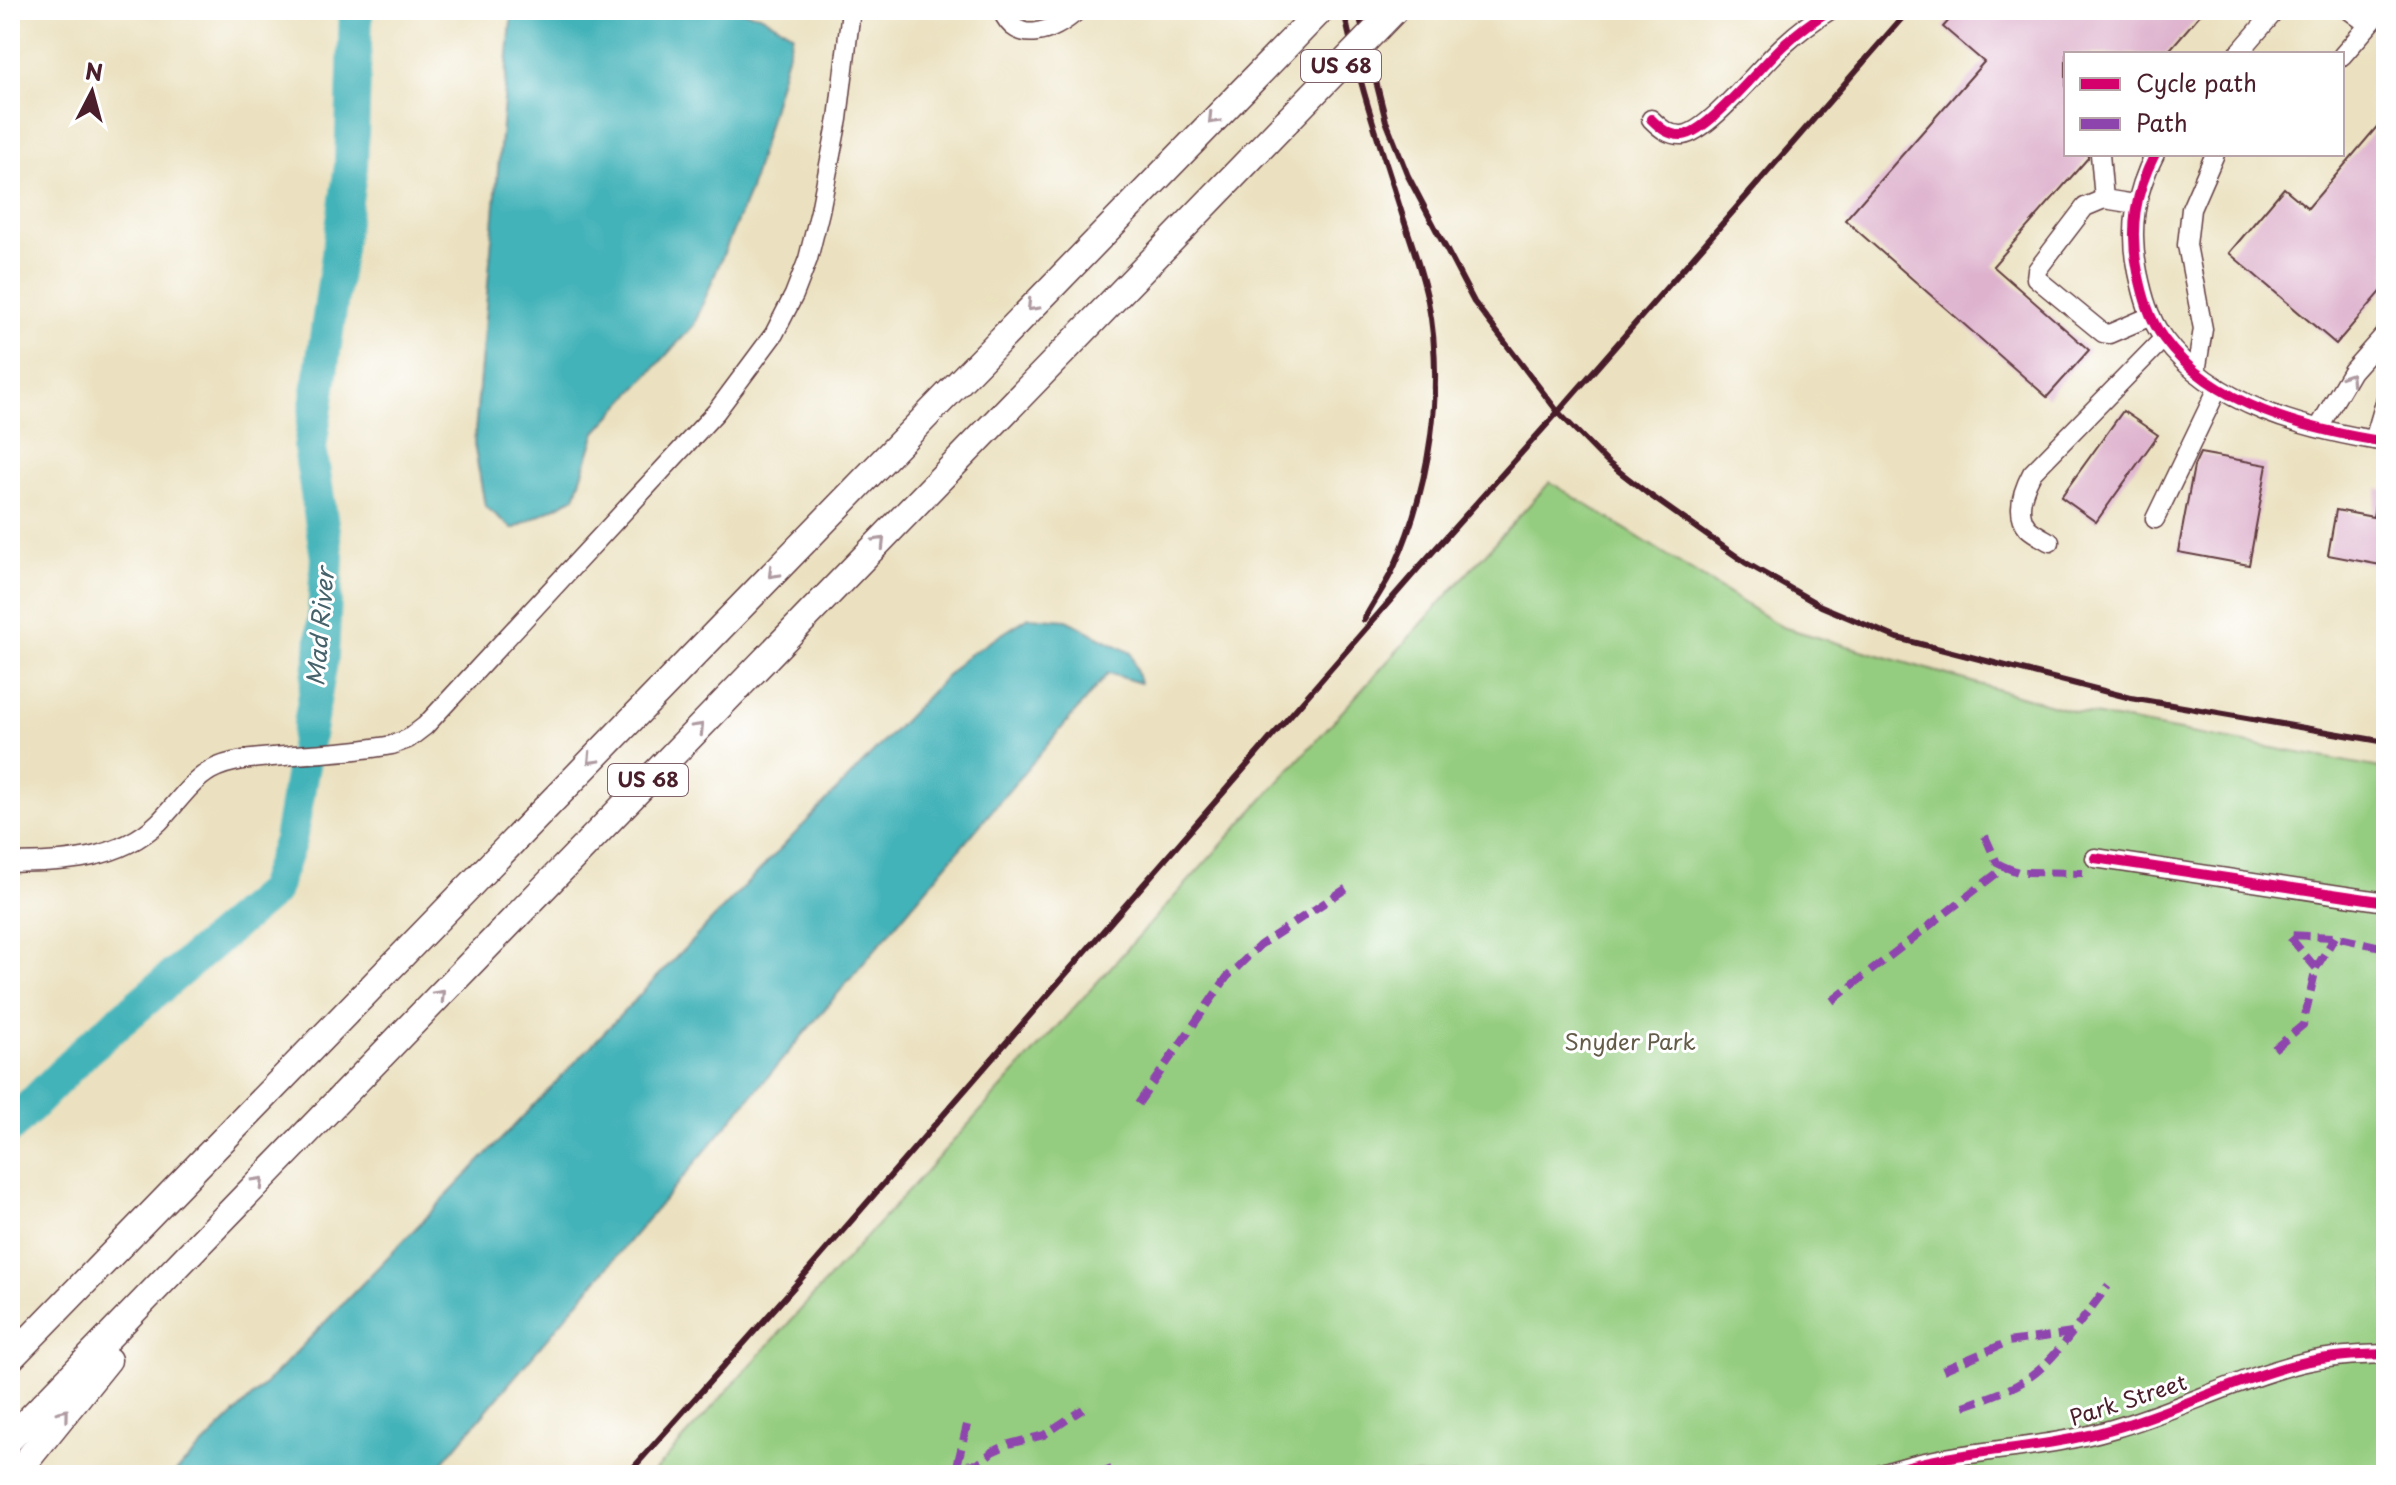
<svg xmlns="http://www.w3.org/2000/svg" width="2396" height="1485" font-family="'Playpen Sans',sans-serif">
<style>
.green{fill:#95cd80;stroke:#707656;stroke-width:2}
.water{fill:#42b3b9;stroke:#466972;stroke-width:2}
.lines{fill:none;stroke-linecap:round;stroke-linejoin:round}
.river{stroke:#42b3b9;stroke-width:34}
.building{fill:#deb2cd}
.minor-casing{stroke:#623c41;stroke-width:21}
.highway-casing{stroke:#623c41;stroke-width:29}
.minor{stroke:#fff;stroke-width:18}
.highway{stroke:#fff;stroke-width:26}
.rail{stroke:#4a1f2b;stroke-width:6}
.highway-bridge-casing{stroke:#623c41;stroke-width:29;stroke-linecap:butt}
.highway-bridge{stroke:#fff;stroke-width:26}
.quiet{stroke:#8e44ad;stroke-width:8;stroke-dasharray:16 8;stroke-linecap:butt}
.cycleway-casing{stroke:#fff;stroke-width:15}
.cycleway{stroke:#d6006c;stroke-width:10}
.oneway{stroke:#ae9aa0}
.labels{text-anchor:middle;stroke-width:6;stroke-linejoin:round;paint-order:stroke}
.shield{fill:#fff;stroke:#80626b;stroke-width:2}
.shield-label{font-size:20px;font-weight:bold;fill:#4a1f2b}
.park-label{font-size:22px;fill:#645c49;stroke:#fff}
.street-label{font-size:22px;fill:#4a1f2b;stroke:#fff}
.water-label{font-size:24px;font-style:italic;fill:#46626b;stroke:#fff}
</style>
<rect width="100%" height="100%" fill="#fff"/>
<filter id="ink" filterUnits="userSpaceOnUse"><feTurbulence type="fractalNoise" baseFrequency=".0125" numOctaves="2"/><feDisplacementMap in="SourceGraphic" scale="16" xChannelSelector="R" yChannelSelector="G"/><feConvolveMatrix kernelMatrix="1 2 1 2 8 2 1 2 1" color-interpolation-filters="sRGB"/></filter>
<filter id="wash" filterUnits="userSpaceOnUse"><feTurbulence type="fractalNoise" baseFrequency=".006" numOctaves="4" result="noise"/><feDisplacementMap in="SourceGraphic" scale="32" xChannelSelector="R" yChannelSelector="G"/><feGaussianBlur stdDeviation="1.8" result="paint"/><feColorMatrix in="noise" values="0 0 0 0 0 0 0 0 0 0 0 0 0 0 0 0 0 1.4 0 .05"/><feComposite in="paint" operator="in"/></filter>
<g filter="url(#wash)">
<rect width="100%" height="100%" fill="#ebe1c0"/>
<polygon class="green" points="1550,482 1782,627 2072,711 2386,769 2386,1475 651,1475"/>
<g class="water">
<polygon points="512,10 735,10 760,15 793,34 750,190 694,325 596,432 575,497 513,529 485,506 474,444"/>
<polygon points="1029,617 1067,620 1131,653 1140,683 1108,673 432,1475 173,1475 283,1366 964,658"/>
</g>
<g class="lines">
<polyline class="river" points="10,1127 86,1050 272,892 290,840 322,655 327,557 310,448 351,166 356,10"/>
</g>
<g id="blocks">
<g class="building">
<polygon points="1958,10 2204,10 2166,54 2066,54 2066,154 2088,154 2088,158 1993,266 2089,350 2047,397 1845,220 1984,62 1943,27"/>
<polygon points="2386,116 2386,286 2336,344 2229,253 2284,188 2308,208"/>
<polygon points="2123,411 2158,435 2096,522 2061,497"/>
<polygon points="2200,453 2267,465 2249,565 2178,552 2194,466"/>
<polygon points="2378,489 2386,490 2386,566 2328,555 2336,510 2373,517"/>
</g>
</g>
</g>
<g filter="url(#ink)">
<use href="#blocks" fill-opacity="0" stroke="#623c41" stroke-width="2"/>
<g class="lines">
<g class="minor-casing">
<g id="minor">
<path d="M1002 10C1016 48 1055 31 1078 10"/>
<polyline points="2349,10 2369,25"/>
<polyline points="2238,54 2276,10"/>
<polyline points="2342,56 2382,10"/>
<path d="M1651 119C1660 128 1669 136 1683 135 1709 132 1763 63 1785 44 1799 31 1814 20 1830 10"/>
<polyline points="2100,154 2104,199 2135,204"/>
<path d="M2155 154C2135 193 2129 229 2138 272 2143 296 2149 319 2164 339 2213 406 2309 430 2386 442"/>
<polyline points="2104,199 2085,207 2037,270 2036,278 2103,333 2109,334 2151,316"/>
<polyline points="2196,372 2203,329 2187,245 2191,209 2215,154"/>
<polyline points="2319,427 2352,371 2386,333"/>
<polyline points="2374,440 2386,399"/>
<polyline points="2155,519 2218,388"/>
<path d="M2050 542C2043 538 2033 533 2028 528 2014 512 2024 488 2032 473L2163 339"/>
<polyline points="2095,858 2386,902"/>
<path d="M10 863C62 862 119 861 159 822 176 805 190 782 211 770 236 757 268 758 295 755 328 753 360 751 392 745L408 739 425 726 716 412 774 334 794 295 808 259 820 211 838 119 851 10"/>
<path d="M1879 1475C1955 1448 2035 1452 2112 1429 2176 1411 2237 1379 2301 1363 2329 1356 2357 1355 2386 1354"/>
</g>
</g>
<g class="highway-casing">
<g id="highway">
<polyline points="10,1359 1321,10"/>
<polyline points="10,1439 1287,121"/>
<polyline points="15,1475 108,1360"/>
</g>
</g>
<use href="#minor" class="minor"/>
<use href="#highway" class="highway"/>
<g class="rail">
<path d="M1344 10C1357 79 1381 147 1402 214 1411 242 1422 271 1428 301 1445 387 1430 487 1394 567 1386 585 1373 602 1364 620"/>
<polyline points="1358,10 1386,121 1408,176 1474,302 1558,412 1607,462 1647,493 1746,563 1821,606 1897,638 2131,698 2386,742"/>
<polyline points="627,1475 793,1288 1421,565 1558,412 1909,10"/>
</g>
<g class="highway-bridge-casing">
<polyline id="highway-bridge" points="1287,121 1395,10"/>
</g>
<use href="#highway-bridge" class="highway-bridge"/>
<g class="quiet">
<polyline points="1985,836 1997,863 2005,867"/>
<polyline points="2316,968 2335,937"/>
<polyline points="1832,1001 2005,867 2018,872 2083,873"/>
<polyline points="2274,1049 2303,1025 2316,968 2288,935 2335,937 2386,948"/>
<polyline points="1138,1104 1227,977 1260,945 1347,888"/>
<polyline points="1943,1370 2008,1342 2072,1333 2108,1286"/>
<path d="M1964 1406C2021 1386 2035 1381 2072 1333"/>
<polyline points="967,1425 958,1462 962,1465 978,1464 992,1452 1009,1444 1044,1435 1083,1409"/>
<polyline points="1097,1475 1119,1466"/>
</g>
<g class="cycleway-casing">
<g id="cycleway">
<path d="M1651 119C1660 128 1669 136 1683 135 1709 132 1763 63 1785 44 1799 31 1814 20 1830 10"/>
<path d="M2155 154C2135 193 2129 229 2138 272 2143 296 2149 319 2164 339 2213 406 2309 430 2386 442"/>
<polyline points="2095,858 2386,902"/>
<path d="M1879 1475C1955 1448 2035 1452 2112 1429 2176 1411 2237 1379 2301 1363 2329 1356 2357 1355 2386 1354"/>
</g>
</g>
<use href="#cycleway" class="cycleway"/>
</g>
<defs><path id="oneway-chevron" d="M-2-3.5L2.5 0L-2 3.5" fill="none" stroke-width="1.6" stroke-linecap="round" stroke-linejoin="round" transform="scale(2)"/></defs>
<g class="oneway">
<use href="#oneway-chevron" transform="translate(1213 119) rotate(134)"/>
<use href="#oneway-chevron" transform="translate(1032 306) rotate(134)"/>
<use href="#oneway-chevron" transform="translate(2349 378) rotate(-57)"/>
<use href="#oneway-chevron" transform="translate(880 542) rotate(-46)"/>
<use href="#oneway-chevron" transform="translate(773 573) rotate(134)"/>
<use href="#oneway-chevron" transform="translate(699 728) rotate(-46)"/>
<use href="#oneway-chevron" transform="translate(592 759) rotate(134)"/>
<use href="#oneway-chevron" transform="translate(440 995) rotate(-46)"/>
<use href="#oneway-chevron" transform="translate(259 1182) rotate(-46)"/>
<use href="#oneway-chevron" transform="translate(64 1414) rotate(-51)"/>
</g>
</g>
<g class="labels">
<g class="shield">
<rect x="1301" y="50" width="80" height="32" rx="6"/>
<rect x="608" y="764" width="80" height="32" rx="6"/>
</g>
<g class="shield-label">
<text x="1341" y="73">US 68</text>
<text x="648" y="787">US 68</text>
</g>
<g class="park-label">
<text x="1630" y="1050">Snyder Park</text>
</g>
<g class="street-label">
<text transform="translate(2128 1400) rotate(-18)" y="8">Park Street</text>
</g>
<g class="water-label">
<text transform="translate(321 627) rotate(-85)" y="8">Mad River</text>
</g>
</g>
<rect width="2396" height="1485" fill="none" stroke="#fff" stroke-width="40"/>
<rect x="2064" y="52" width="280" height="104" fill="#ffffff" stroke="#b7a5aa" stroke-width="2"/>
<rect x="2080" y="78" width="40" height="12" fill="#d6006c" stroke="#b7a5aa" stroke-width="2"/>
<text x="2136" y="92" font-size="24" fill="#4a1f2b">Cycle path</text>
<rect x="2080" y="118" width="40" height="12" fill="#8e44ad" stroke="#b7a5aa" stroke-width="2"/>
<text x="2136" y="132" font-size="24" fill="#4a1f2b">Path</text>
<g transform="translate(92 92) rotate(6)" stroke="#ffffff" stroke-width="6" paint-order="stroke">
<path d="M0-6L14 30L0 20L-14 30Z" fill="#4a1f2b"/>
<text y="-12" font-size="22" font-weight="bold" text-anchor="middle" fill="#4a1f2b">N</text>
</g>
</svg>
